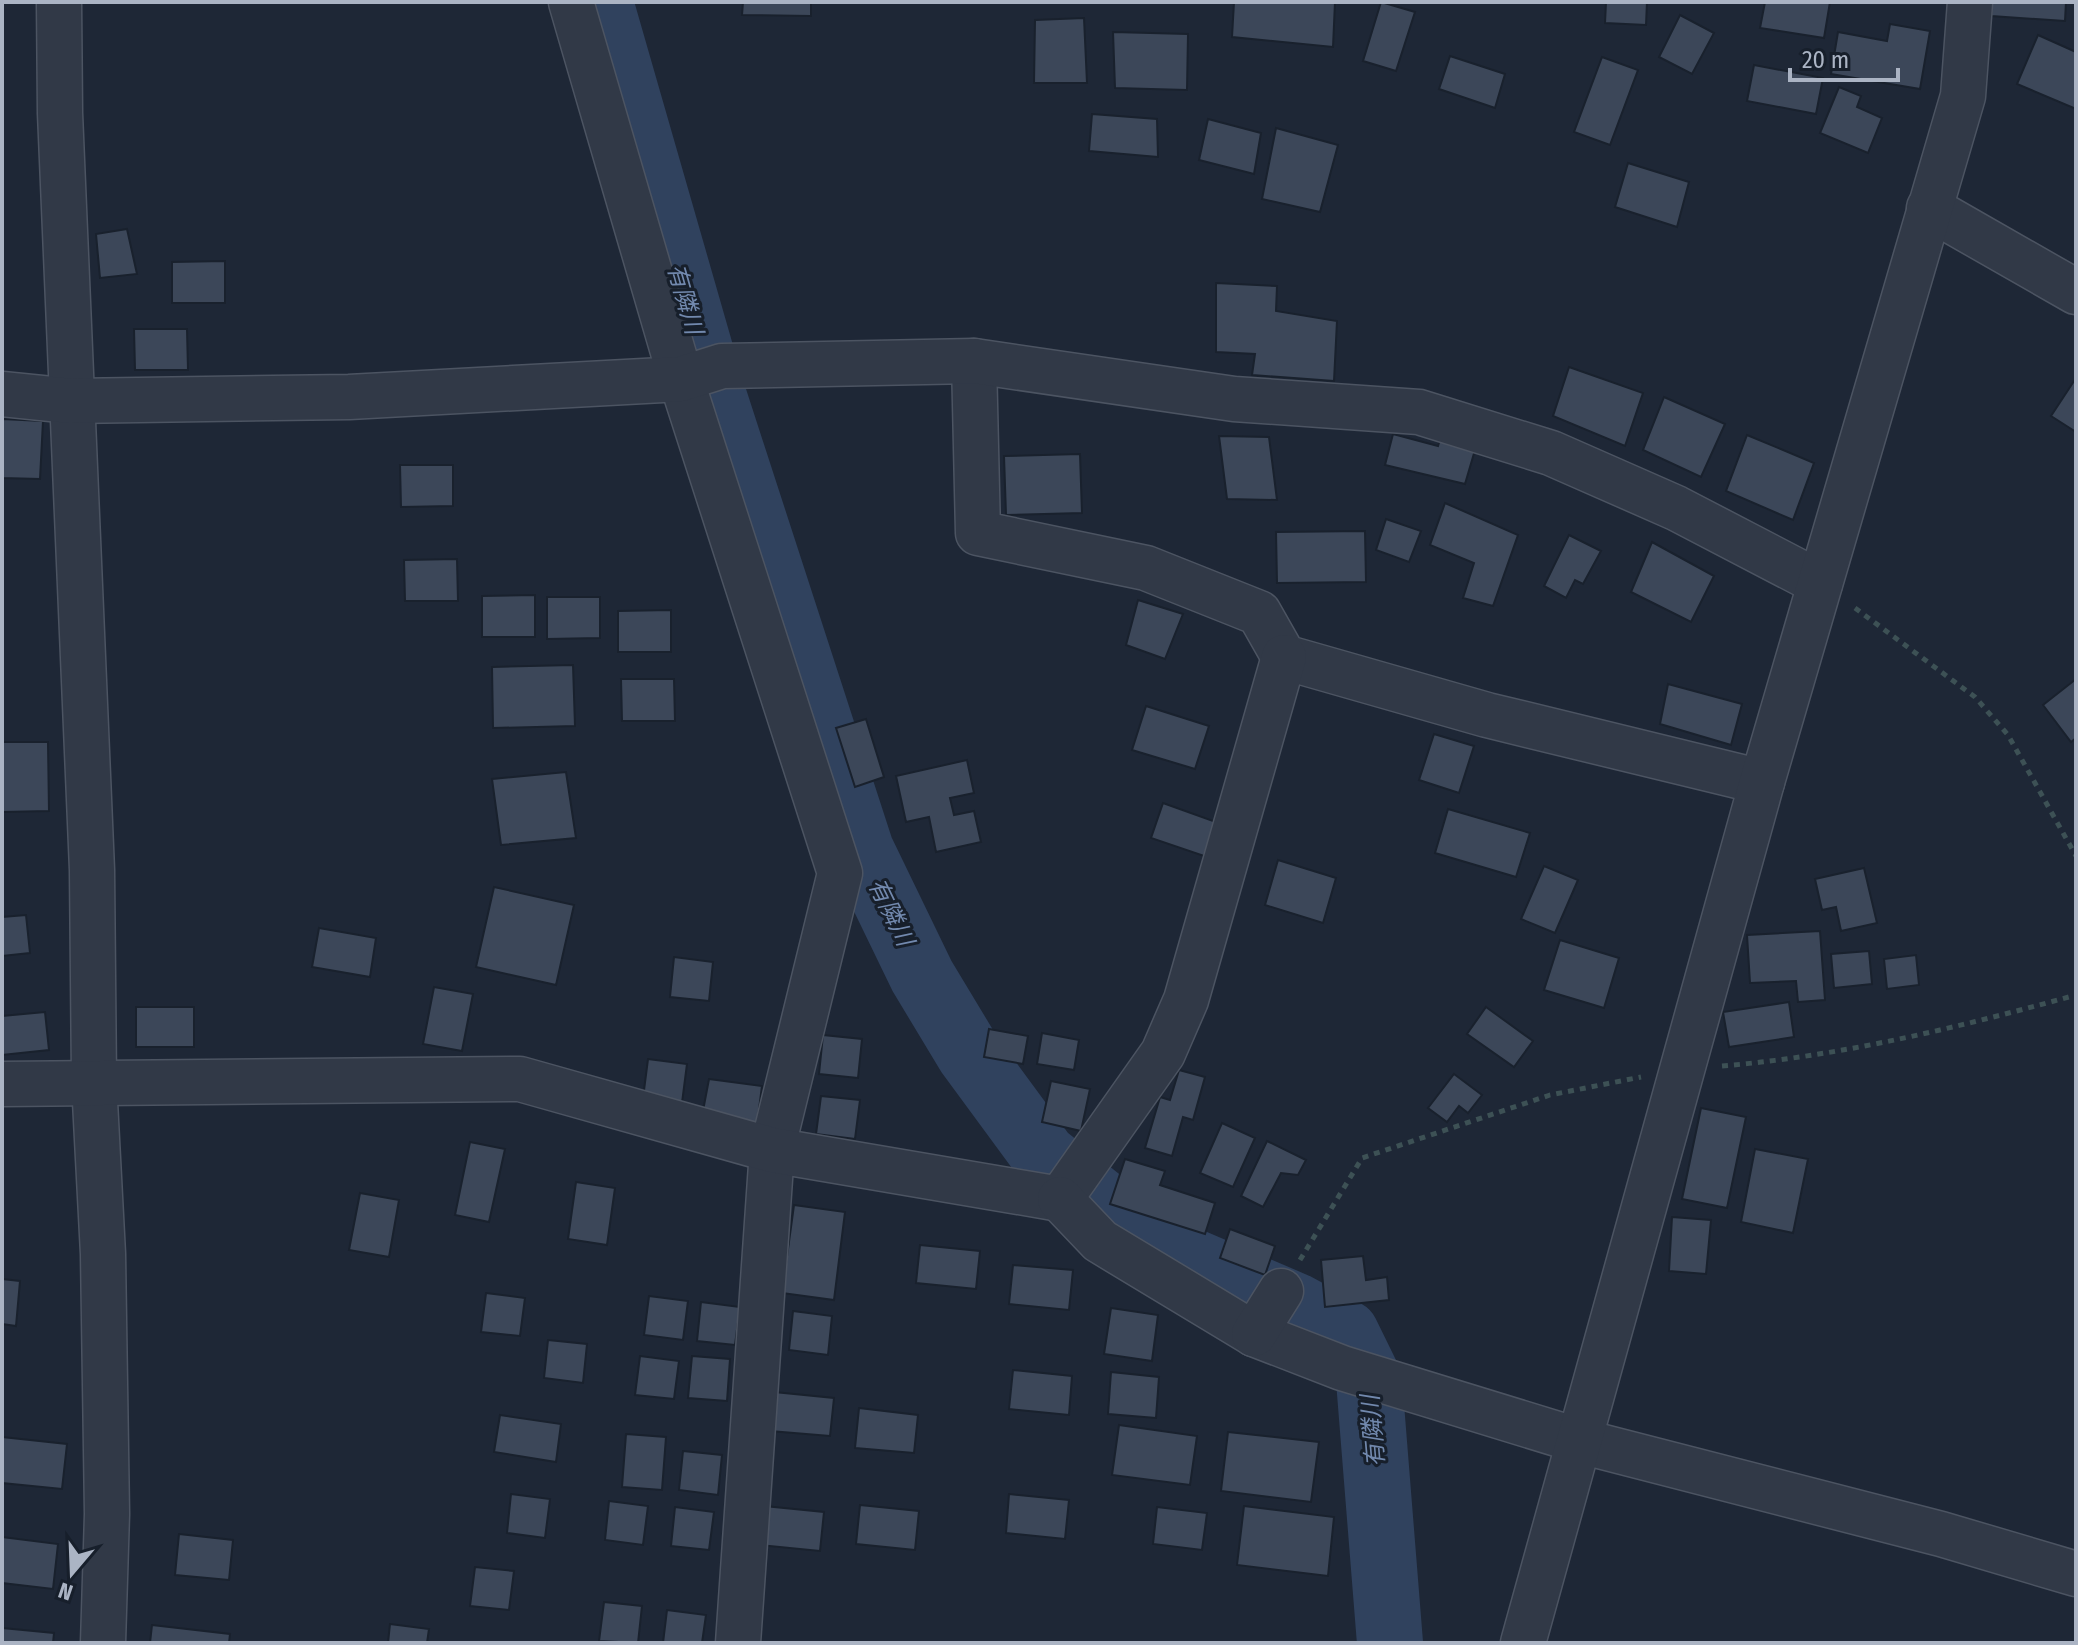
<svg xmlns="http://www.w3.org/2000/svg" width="2078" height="1645" font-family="'Fira Sans Condensed','Noto Sans JP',sans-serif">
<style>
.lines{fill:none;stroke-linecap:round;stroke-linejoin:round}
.river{stroke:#30425e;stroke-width:66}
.building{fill:#3c4759;stroke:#19212d;stroke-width:2}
.minor-casing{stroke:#4c5462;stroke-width:47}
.path{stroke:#3d5155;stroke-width:5;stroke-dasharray:6 6;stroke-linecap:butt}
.minor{stroke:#313947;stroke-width:44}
.labels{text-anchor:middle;stroke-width:6;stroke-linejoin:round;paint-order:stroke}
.water-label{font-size:24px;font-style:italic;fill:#7289ae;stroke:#171f2b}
</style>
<rect width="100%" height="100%" fill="#1e2736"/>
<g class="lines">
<polyline class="river" points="600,2 711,388 861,850 922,976 969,1054 1044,1156 1156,1246 1296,1306 1346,1333 1369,1380 1390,1643"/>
</g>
<g class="building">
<polygon points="743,2 811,2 811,16 742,15"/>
<polygon points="1234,2 1335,2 1333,47 1232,37"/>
<polygon points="1381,2 1415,12 1396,71 1363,61"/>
<polygon points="1606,2 1647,2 1646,25 1605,23"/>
<polygon points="1765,2 1830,2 1824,38 1760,28"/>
<polygon points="1992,2 2066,2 2065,21 1991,16"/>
<polygon points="1680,15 1714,33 1692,74 1659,57"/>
<polygon points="1084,18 1087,83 1034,83 1035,20"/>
<polygon points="1890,24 1930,31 1920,89 1831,74 1838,32 1887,41"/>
<polygon points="1113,32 1188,34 1187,90 1115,88"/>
<polygon points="2038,35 2076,52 2076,109 2017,84"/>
<polygon points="1450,56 1505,74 1495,108 1439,89"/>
<polygon points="1602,57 1638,70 1610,145 1574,132"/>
<polygon points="1754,65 1823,78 1816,114 1747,101"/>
<polygon points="1839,87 1861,96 1857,107 1882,118 1868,153 1820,133"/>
<polygon points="1092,114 1157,119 1158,157 1089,151"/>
<polygon points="1208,119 1261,133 1254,174 1199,160"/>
<polygon points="1276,128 1338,145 1320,212 1262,199"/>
<polygon points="1628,163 1689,182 1677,227 1615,207"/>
<polygon points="127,229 137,274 100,278 96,234"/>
<polygon points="225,261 225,303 172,303 172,262"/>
<polygon points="1216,283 1277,286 1276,311 1337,321 1334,381 1252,375 1255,354 1216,352"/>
<polygon points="134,329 187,329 188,370 135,370"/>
<polygon points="1569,367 1643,393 1625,446 1553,416"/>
<polygon points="2076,378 2076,432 2051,416"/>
<polygon points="1664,397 1725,424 1701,477 1643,450"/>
<polygon points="2,419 43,421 40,479 2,478"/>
<polygon points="1393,434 1438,446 1440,439 1475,450 1465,484 1385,465"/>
<polygon points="1747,435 1814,463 1793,520 1726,491"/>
<polygon points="1219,436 1269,437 1277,500 1227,499"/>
<polygon points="1080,454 1082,513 1006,515 1004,456"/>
<polygon points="400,465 453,465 453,506 401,507"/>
<polygon points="1445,503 1518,535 1493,606 1463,598 1474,563 1430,545"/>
<polygon points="1386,519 1421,531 1409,562 1376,550"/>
<polygon points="1365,531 1366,582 1277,583 1276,532"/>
<polygon points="1569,535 1601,551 1583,584 1575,580 1566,598 1544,586"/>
<polygon points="1652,542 1714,576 1691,622 1631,592"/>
<polygon points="457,559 458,601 405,601 404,560"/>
<polygon points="535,595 535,637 482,637 482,596"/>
<polygon points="547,597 600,597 600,638 547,639"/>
<polygon points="1138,600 1183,614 1165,659 1126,645"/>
<polygon points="671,610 671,652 618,652 618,611"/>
<polygon points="573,665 575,726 493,728 492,667"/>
<polygon points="621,679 674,679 675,721 622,721"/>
<polygon points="2076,679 2076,738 2071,742 2043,705"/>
<polygon points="1668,684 1742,704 1731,745 1660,724"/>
<polygon points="1146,706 1209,726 1195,769 1132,750"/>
<polygon points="866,719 884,777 855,787 836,728"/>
<polygon points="1434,734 1474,746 1459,793 1419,780"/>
<polygon points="2,742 48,742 49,811 2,812"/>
<polygon points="967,760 974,793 950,798 954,815 974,811 981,842 936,852 929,817 906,822 896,776"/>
<polygon points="566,772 576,838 501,845 492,779"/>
<polygon points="1163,803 1216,822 1204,856 1151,838"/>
<polygon points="1448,809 1530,833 1516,877 1435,853"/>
<polygon points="1278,860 1336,878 1323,923 1265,905"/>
<polygon points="1544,866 1578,880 1555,933 1521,919"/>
<polygon points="1864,868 1877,923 1841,931 1836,907 1822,910 1815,879"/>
<polygon points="494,887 574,905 556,985 476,967"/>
<polygon points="26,915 30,953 2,956 2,917"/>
<polygon points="319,928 376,938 370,977 312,967"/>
<polygon points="1820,931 1825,1000 1798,1002 1796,981 1750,983 1747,935"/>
<polygon points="1560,940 1619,958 1604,1008 1544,990"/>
<polygon points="1869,951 1872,984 1834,988 1831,954"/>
<polygon points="1916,955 1919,985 1887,989 1884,959"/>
<polygon points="674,957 713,962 709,1001 670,997"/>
<polygon points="434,987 473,994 462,1051 423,1044"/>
<polygon points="1789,1002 1794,1037 1729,1047 1723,1012"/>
<rect x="136" y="1007" width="58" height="40"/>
<polygon points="1486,1007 1533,1041 1514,1067 1467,1034"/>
<polygon points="45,1012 49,1050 2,1055 2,1016"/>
<polygon points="989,1029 1028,1036 1023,1064 984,1057"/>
<polygon points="1042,1033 1079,1040 1074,1070 1037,1064"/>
<polygon points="823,1035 862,1039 858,1078 819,1074"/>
<polygon points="648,1059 687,1064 682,1103 643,1098"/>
<polygon points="1179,1070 1205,1077 1193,1120 1183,1117 1172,1156 1145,1148 1160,1097 1170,1100"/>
<polygon points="1454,1074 1482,1095 1468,1113 1459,1106 1447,1122 1428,1108"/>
<polygon points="709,1079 762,1086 757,1125 702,1116"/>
<polygon points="1051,1081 1090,1089 1081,1131 1042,1122"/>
<polygon points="821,1096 860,1100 855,1139 816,1134"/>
<polygon points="1701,1108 1746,1117 1727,1208 1682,1199"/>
<polygon points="1222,1123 1255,1138 1233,1187 1200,1173"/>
<polygon points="1267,1141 1306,1160 1298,1175 1281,1173 1263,1207 1241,1196"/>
<polygon points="470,1142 505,1149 489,1222 455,1215"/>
<polygon points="1755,1149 1808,1159 1793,1233 1741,1222"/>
<polygon points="1125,1159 1165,1171 1160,1185 1215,1203 1205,1234 1110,1204"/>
<polygon points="576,1182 615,1188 607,1245 568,1239"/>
<polygon points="360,1193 399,1200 389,1257 349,1250"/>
<polygon points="794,1205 845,1212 834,1300 782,1293"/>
<polygon points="1672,1217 1711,1220 1706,1274 1669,1271"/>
<polygon points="1230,1229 1275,1246 1265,1275 1220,1258"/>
<polygon points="920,1245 980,1251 976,1289 916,1283"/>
<polygon points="1363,1256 1366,1280 1387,1277 1389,1300 1325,1307 1321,1260"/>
<polygon points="1013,1265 1073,1270 1069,1310 1009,1304"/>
<polygon points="2,1279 20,1281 16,1326 2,1324"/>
<polygon points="486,1293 525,1298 520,1336 481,1332"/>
<polygon points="649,1296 688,1301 683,1340 644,1335"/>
<polygon points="701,1302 740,1307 735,1345 697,1341"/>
<polygon points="1111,1308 1158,1315 1152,1361 1104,1354"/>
<polygon points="793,1311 832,1316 828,1355 789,1350"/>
<polygon points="548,1340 587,1344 583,1383 544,1378"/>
<polygon points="640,1356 679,1361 674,1399 635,1395"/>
<polygon points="692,1356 730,1359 727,1401 688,1398"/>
<polygon points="1013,1370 1072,1376 1069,1415 1009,1409"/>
<polygon points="1111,1372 1159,1377 1156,1418 1108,1414"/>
<polygon points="774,1392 834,1398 830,1436 770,1431"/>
<polygon points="859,1408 918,1415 914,1453 855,1448"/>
<polygon points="500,1415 561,1424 556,1462 494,1452"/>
<polygon points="1119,1425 1197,1436 1190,1485 1112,1475"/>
<polygon points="1228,1432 1319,1442 1311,1502 1221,1491"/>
<polygon points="626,1434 666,1437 662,1490 622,1487"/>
<polygon points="2,1437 67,1444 62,1489 2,1483"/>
<polygon points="683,1451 722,1455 718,1495 679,1490"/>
<polygon points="511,1494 550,1499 545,1538 507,1533"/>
<polygon points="1009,1494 1069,1500 1065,1539 1006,1533"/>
<polygon points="609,1501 648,1506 643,1545 605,1540"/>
<polygon points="860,1505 919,1511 915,1550 856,1544"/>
<polygon points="764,1506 824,1512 820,1551 760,1545"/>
<polygon points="1244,1506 1334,1517 1328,1576 1237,1565"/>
<polygon points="675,1507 714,1512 709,1550 671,1546"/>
<polygon points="1157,1507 1207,1513 1202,1550 1153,1544"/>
<polygon points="179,1534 233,1540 229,1580 175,1575"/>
<polygon points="2,1537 58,1544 53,1589 2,1583"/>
<polygon points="475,1567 514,1571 509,1610 470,1606"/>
<polygon points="604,1602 642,1606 638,1643 599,1641"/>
<polygon points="667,1610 706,1615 702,1643 663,1643"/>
<polygon points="390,1624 429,1629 427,1643 388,1643"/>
<polygon points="152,1625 230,1634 229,1643 150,1643"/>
<polygon points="2,1628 54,1633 53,1643 2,1643"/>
</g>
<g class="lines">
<g class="minor-casing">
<g id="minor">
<polyline points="59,2 60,113 92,870 94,1082 103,1254 107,1514 103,1643"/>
<polyline points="571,2 681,379 840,873 772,1150 738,1643"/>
<polyline points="1929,208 2076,292"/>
<polyline points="974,361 978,533 1146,568 1259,613 1284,657 1487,715 1762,782"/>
<polyline points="2,394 71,401 349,397 681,379 722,366 974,361 1234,399 1419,412 1551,453 1676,508 1820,583"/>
<polyline points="2,1084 520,1079 772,1150 1060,1199 1163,1053 1186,1000 1284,657"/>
<polyline points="1060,1199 1100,1241 1254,1334 1342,1368 1580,1441 1941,1534 2076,1574"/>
<polyline points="1254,1334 1281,1291"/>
<polyline points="1523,1643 1762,782 1963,96 1970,2"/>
</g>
</g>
<g class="path">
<polyline points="1855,608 1975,697 2008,735 2076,856"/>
<path d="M1722 1066C1842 1056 1960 1027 2076 995"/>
<polyline points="1300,1260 1362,1158 1550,1095 1641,1077"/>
</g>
<use href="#minor" class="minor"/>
</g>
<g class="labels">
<g class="water-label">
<text transform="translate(685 299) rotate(74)" y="8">有隣川</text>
<text transform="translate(891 912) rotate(64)" y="8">有隣川</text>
<text transform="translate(1373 1431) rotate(-95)" y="8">有隣川</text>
</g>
</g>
<rect width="2078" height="1645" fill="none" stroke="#abb4c4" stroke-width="8"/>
<g transform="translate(72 1573) rotate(199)" stroke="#171f2b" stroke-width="6" paint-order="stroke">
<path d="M0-6L14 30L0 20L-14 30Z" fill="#abb4c4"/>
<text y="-12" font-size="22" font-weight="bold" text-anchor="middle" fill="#abb4c4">N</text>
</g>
<path d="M1790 68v12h108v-12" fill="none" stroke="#abb4c4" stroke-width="4"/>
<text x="1802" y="68" font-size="24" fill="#abb4c4" stroke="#171f2b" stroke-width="6" paint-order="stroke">20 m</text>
</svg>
